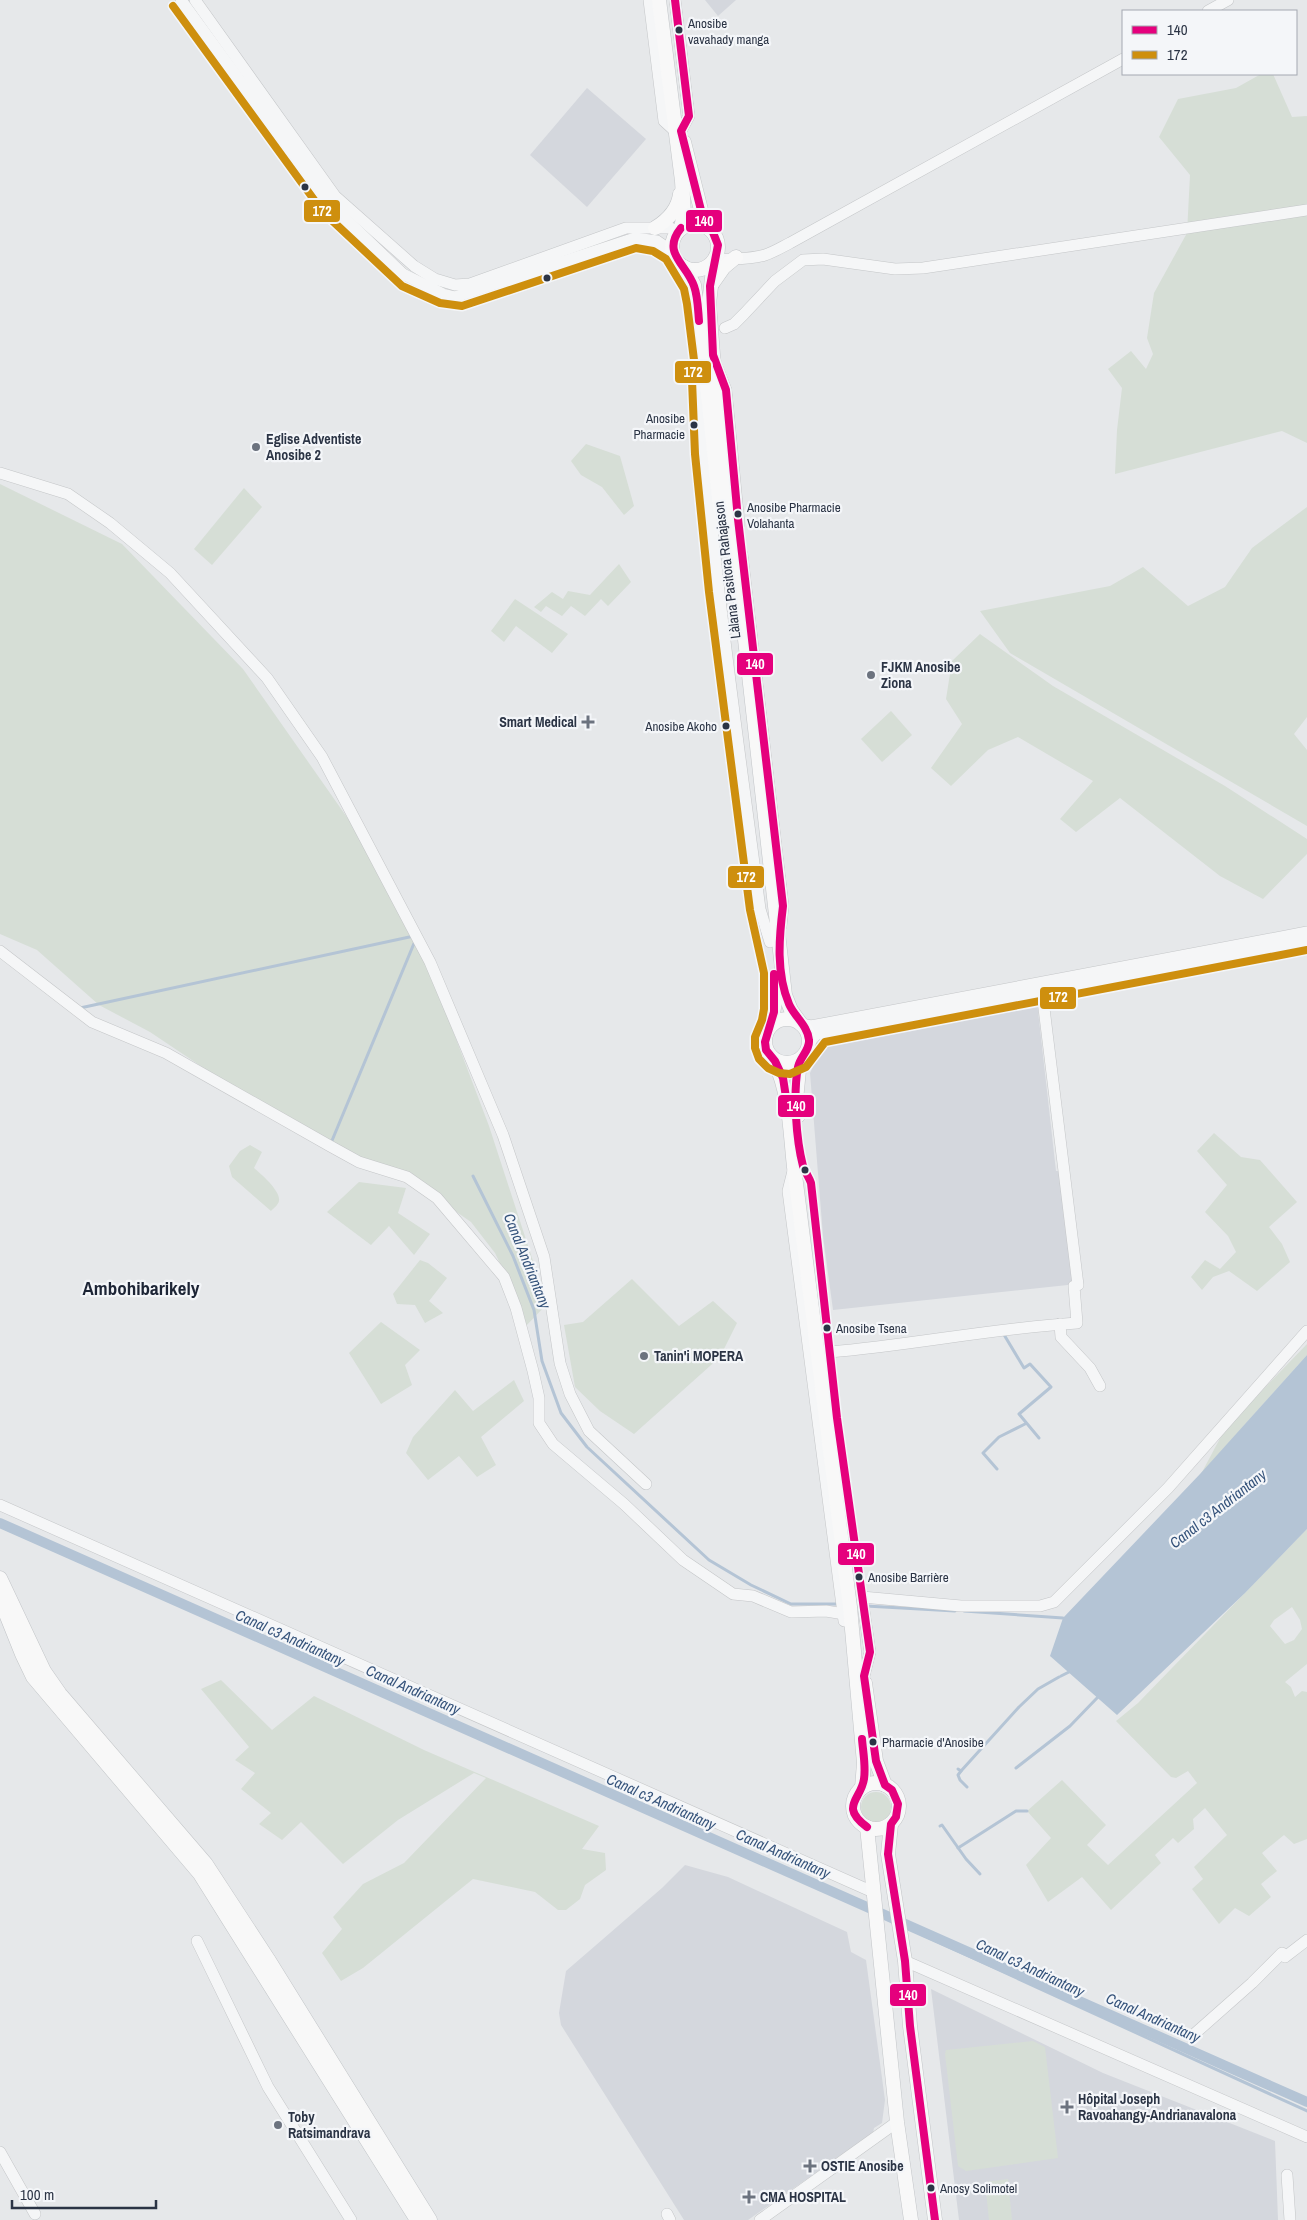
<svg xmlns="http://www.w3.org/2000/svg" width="1307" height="2220" font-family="'Archivo Narrow',sans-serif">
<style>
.built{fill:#d4d7dd}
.green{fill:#d6ded6;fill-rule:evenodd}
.water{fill:#b4c4d5}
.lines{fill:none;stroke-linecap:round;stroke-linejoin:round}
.stream{stroke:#b4c4d5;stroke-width:3}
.canal{stroke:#b4c4d5;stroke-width:10}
.minor-casing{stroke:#c4c6c8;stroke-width:12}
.major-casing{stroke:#c2c5c8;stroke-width:15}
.minor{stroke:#f5f6f7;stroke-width:11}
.major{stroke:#f8f8f8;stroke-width:14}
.bus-1-casing{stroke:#f4f6f9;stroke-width:11}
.bus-2-casing{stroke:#f4f6f9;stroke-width:11}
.bus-1{stroke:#e5007d;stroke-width:8}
.bus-2{stroke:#ce8f0e;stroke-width:8}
.bus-dot{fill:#2b3445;stroke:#f4f6f9;stroke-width:2}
.poi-dot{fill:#6c737f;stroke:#f4f6f9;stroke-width:2}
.labels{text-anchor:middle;stroke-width:4.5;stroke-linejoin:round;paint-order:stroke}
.bus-label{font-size:13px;fill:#2b3445;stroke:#f4f6f9;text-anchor:start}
.poi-label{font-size:14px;font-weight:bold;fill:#2b3445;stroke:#f4f6f9;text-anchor:start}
.street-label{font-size:14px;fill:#2b3445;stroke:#f4f6f9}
.water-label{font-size:15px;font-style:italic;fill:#34527a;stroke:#f4f6f9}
.district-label{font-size:19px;font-weight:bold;fill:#1d2536;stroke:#f4f6f9}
.line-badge{stroke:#f4f6f9;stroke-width:2}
.badge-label{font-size:14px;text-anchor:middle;font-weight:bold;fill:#fff}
</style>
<rect width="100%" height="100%" fill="#e6e8ea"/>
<g class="built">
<polygon points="705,0 736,0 718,16"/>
<polygon points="587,88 646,139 587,207 530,155"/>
<polygon points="1037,1002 1056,1171 1064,1171 1077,1284 833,1310 823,1236 810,1073 820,1052 830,1045"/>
<polygon points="685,1865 728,1877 847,1932 851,1952 866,1960 885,2100 882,2123 874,2128 873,2133 748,2220 684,2220 561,2025 559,2013 566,1971 662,1888"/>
<polygon points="931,1989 1103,2073 1275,2141 1278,2220 959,2220"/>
</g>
<g class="green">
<polygon points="1261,74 1273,74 1292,117 1307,116 1307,443 1282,431 1115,474 1117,430 1122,388 1108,369 1131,351 1146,369 1153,354 1147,338 1154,293 1187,233 1190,175 1159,137 1178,99 1236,88"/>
<polygon points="586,444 620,456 634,506 624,515 602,487 581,475 571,461"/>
<polygon points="0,484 122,544 243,669 358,833 417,936 489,1126 547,1304 524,1328 516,1297 495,1253 471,1222 400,1173 301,1133 150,1032 99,1005 37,950 0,934"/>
<polygon points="244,488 262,507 212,565 194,549"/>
<polygon points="1307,507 1307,717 1294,734 1307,750 1307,826 1010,653 980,611 1110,586 1143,567 1188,606 1225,587 1252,548"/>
<polygon points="619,564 631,582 608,606 601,599 585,616 571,606 562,616 546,606 541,612 534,607 552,592 563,599 568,591 590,595"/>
<polygon points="515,599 568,634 552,653 516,626 504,642 491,631"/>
<polygon points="980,634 1053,686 1225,786 1307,839 1307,854 1263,899 1220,876 1120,798 1076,832 1060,819 1093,781 1018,737 988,750 951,786 931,768 962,724 946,699 952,661"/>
<polygon points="891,711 912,735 882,762 861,739"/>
<polygon points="1214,1133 1241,1157 1260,1160 1297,1202 1269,1227 1282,1244 1290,1262 1257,1291 1229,1271 1213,1277 1202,1290 1191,1277 1205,1260 1220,1269 1236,1252 1228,1236 1205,1212 1227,1185 1197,1151"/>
<path d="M250 1145 262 1152 254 1168C261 1174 281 1191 279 1201 278 1205 274 1208 271 1211L232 1177 229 1166 240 1151Z"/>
<polygon points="359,1182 406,1188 398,1213 430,1234 414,1255 389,1226 371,1245 327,1212"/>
<polygon points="420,1260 428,1263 447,1278 429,1301 443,1313 425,1323 415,1305 397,1304 393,1294"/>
<polygon points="632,1279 679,1326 713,1301 737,1323 720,1357 634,1434 600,1411 575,1387 564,1325 583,1322"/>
<polygon points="381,1322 420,1350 405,1365 412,1385 381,1404 349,1353"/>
<polygon points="1307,1344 1307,1355 1201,1474 1225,1429"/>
<polygon points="514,1380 524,1401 481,1437 496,1465 477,1477 459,1456 428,1480 406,1453 413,1437 455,1390 473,1411"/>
<path d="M1307 1529V1664L1285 1682 1291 1687 1295 1697 1302 1691 1307 1692V1839L1294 1844 1284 1835 1262 1853 1277 1871 1261 1884 1271 1897 1249 1916 1235 1908 1219 1924 1192 1889 1203 1879 1194 1867 1227 1835 1205 1808 1193 1819 1194 1829 1178 1843 1173 1838 1155 1855 1161 1863 1111 1910 1082 1877 1048 1902 1026 1865 1051 1838 1027 1811 1062 1780 1106 1825 1087 1845 1108 1865 1197 1783 1188 1771 1176 1778 1171 1777 1116 1721 1138 1703ZM1292 1607 1300 1620 1302 1629 1294 1640 1285 1644 1270 1626 1274 1620Z"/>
<polygon points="221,1680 272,1730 314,1696 424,1750 599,1826 582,1849 605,1853 606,1870 585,1885 580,1899 566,1910 558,1910 535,1892 473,1879 363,1968 341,1981 322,1953 342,1929 333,1917 363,1884 404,1863 486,1778 474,1773 398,1820 343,1864 301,1822 282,1840 259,1824 271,1813 241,1789 255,1773 235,1760 249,1747 201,1689"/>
<circle cx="876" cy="1807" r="15"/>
<polygon points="1033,2041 1045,2047 1058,2158 966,2171 958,2166 945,2054 946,2050"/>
<polygon points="1008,2179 1012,2220 989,2220 985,2182"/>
</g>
<polygon class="water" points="1307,1355 1307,1529 1245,1593 1117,1715 1050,1656 1063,1618 1200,1474"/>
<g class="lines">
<g class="stream">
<polyline points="80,1008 414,936"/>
<polyline points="331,1143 415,941"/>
<polyline points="473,1176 513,1256 534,1310 542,1361 561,1413 587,1447 709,1560 751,1585 791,1604 840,1604"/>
<polyline points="1003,1333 1024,1368 1030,1364 1051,1387 1019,1414 1039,1438"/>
<polyline points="997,1469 983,1453 999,1437 1025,1424"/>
<polyline points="0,1526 872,1912"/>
<polyline points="866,1606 955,1611"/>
<polyline points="964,1611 1063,1618"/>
<polyline points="1061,1676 1069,1672"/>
<polyline points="1016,1768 1070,1726 1098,1697"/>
<polyline points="958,1769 961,1771 958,1775 960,1780 967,1787"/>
<polyline points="961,1771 1019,1707 1038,1689 1059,1677"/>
<polyline points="940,1826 942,1825 966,1859 980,1874"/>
<polyline points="958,1848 1016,1811 1027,1811"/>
<polyline points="880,1916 895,1923"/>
<polyline points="905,1927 1307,2111"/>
</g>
<polyline class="canal" points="0,1523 1307,2102"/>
<g class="minor-casing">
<g id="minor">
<polyline points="181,0 331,205 403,274 443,294 455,297 635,238 657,241 673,252"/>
<polyline points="195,0 335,196 414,266 435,279 455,285 470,284 626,228 670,228 678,231"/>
<polyline points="649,0 664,121 675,131"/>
<polyline points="675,0 689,116 681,131"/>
<polyline points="1208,11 1228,0"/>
<path d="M714 260C731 258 749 260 765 255 774 252 782 247 790 243L1123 59"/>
<polyline points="725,328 734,324 744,314 775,281 803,260 823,259 895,269 923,268 1307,210"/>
<path d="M704 360C698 419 708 479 713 537 726 662 744 785 760 909L770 942"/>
<polyline points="717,367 726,390 739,524"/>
<polyline points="0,473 68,494 110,523 170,573 267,678 322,757 430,962 503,1135 544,1257 560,1363 570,1394 589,1431 646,1484"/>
<polyline points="742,554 783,906 781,926"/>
<polyline points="0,951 92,1022 166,1053 330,1146 359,1162 407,1177 437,1198 504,1277 516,1308 533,1371 539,1398 539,1423 553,1444 624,1504 683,1560 733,1594 753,1596 791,1612 826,1611 844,1614"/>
<polyline points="801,1024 811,1026 1307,932"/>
<polyline points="809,1043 816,1035 821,1033 1307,940"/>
<polyline points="793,1171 788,1191 844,1621"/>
<polyline points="1060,1324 1061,1337 1090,1368 1100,1386"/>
<path d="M830 1352C913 1345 994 1328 1077 1323L1074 1286 1078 1285 1042 992"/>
<polyline points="0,1505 873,1892"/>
<polyline points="864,1676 870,1652 862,1597 961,1606 1040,1606 1054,1602 1168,1488 1307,1331"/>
<polyline points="197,1941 268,2087 351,2220"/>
<polyline points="905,1961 1307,2137"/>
<polyline points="1192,2036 1252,1983 1282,1953 1285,1957 1307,1940"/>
<polyline points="0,2152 35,2214"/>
<polyline points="1287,2175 1290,2220"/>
<polyline points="667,2214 670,2220"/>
<polyline points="760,2220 897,2122"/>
</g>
</g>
<g class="major-casing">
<g id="major">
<polyline points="659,0 682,181 684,213 681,228"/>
<polyline points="684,142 705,226"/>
<circle cx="695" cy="247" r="23"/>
<path d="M655 228C668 220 678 210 680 194"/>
<polyline points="714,260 709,304 713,355 785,995 791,1010 801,1024"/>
<polyline points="684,267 694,285 704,361"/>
<polyline points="712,284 724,267 736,257"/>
<polyline points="707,385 720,508"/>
<circle cx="787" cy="1041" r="22"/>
<polyline points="771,1025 776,996 774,979"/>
<path d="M774 1060C790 1094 790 1131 794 1167L850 1607 864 1763 862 1788"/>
<polyline points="798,1116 796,1100 800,1060"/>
<polyline points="0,1578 44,1671 60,1694 206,1864 268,1959 430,2220"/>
<polyline points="0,1599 22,1654 33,1677 200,1874 417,2220"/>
<polyline points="865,1683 876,1761 885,1785"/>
<circle cx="876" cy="1806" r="23"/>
<polyline points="891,1824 888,1854 905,1961 910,2026 935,2220"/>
<polyline points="867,1827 897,2122 911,2220"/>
</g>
</g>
<use href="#minor" class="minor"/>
<use href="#major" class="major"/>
<g class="bus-1-casing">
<g id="bus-1">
<path d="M675 0 689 116 681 131 705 226 712 230 718 245 710 286 713 355 726 390 738 519 783 906C779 938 776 973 789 1004 794 1016 808 1026 809 1040 810 1050 800 1057 798 1067 793 1094 796 1139 803 1166 805 1172 809 1177 811 1183L837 1418 870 1652 864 1676 876 1761 885 1785 892 1790 898 1804 896 1817 891 1824 888 1854 905 1961 910 2026 935 2220"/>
<path d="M681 228C661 253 686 263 694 286 698 297 698 310 699 321"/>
<polyline points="774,974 774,1012 765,1042 766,1050 775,1061 783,1078 788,1110"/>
<path d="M862 1739C863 1752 866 1766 864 1779 861 1800 839 1806 867 1827"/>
</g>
</g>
<g class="bus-2-casing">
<polyline id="bus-2" points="173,6 323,212 402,286 440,303 462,306 636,248 653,251 666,259 684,289 687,304 694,360 692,380 695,454 709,592 750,910 764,973 764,1009 762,1020 755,1037 755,1048 759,1059 768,1068 779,1073 790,1074 806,1067 825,1042 1307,950"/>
</g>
<use href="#bus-1" class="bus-1"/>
<use href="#bus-2" class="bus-2"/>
</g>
<g class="bus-dot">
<circle cx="679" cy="30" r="4.5"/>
<circle cx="305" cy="187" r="4.5"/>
<circle cx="547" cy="278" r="4.5"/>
<circle cx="694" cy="425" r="4.5"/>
<circle cx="738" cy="514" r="4.5"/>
<circle cx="726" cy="726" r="4.5"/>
<circle cx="805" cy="1170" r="4.5"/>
<circle cx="827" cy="1328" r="4.5"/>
<circle cx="859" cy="1577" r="4.5"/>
<circle cx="873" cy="1742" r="4.5"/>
<circle cx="931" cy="2188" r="4.5"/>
</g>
<g class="poi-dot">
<circle cx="256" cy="447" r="5"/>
<circle cx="871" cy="675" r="5"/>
<path d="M585.5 714.5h5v5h5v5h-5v5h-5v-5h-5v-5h5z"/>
<circle cx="644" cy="1356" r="5"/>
<path d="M1064.5 2099.5h5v5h5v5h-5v5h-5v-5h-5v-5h5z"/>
<circle cx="278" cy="2125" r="5"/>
<path d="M807.5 2158.5h5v5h5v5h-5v5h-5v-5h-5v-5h5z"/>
<path d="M746.5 2189.5h5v5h5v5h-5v5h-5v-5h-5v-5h5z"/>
</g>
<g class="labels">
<g class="bus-label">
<text x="688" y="28">Anosibe<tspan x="688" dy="16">vavahady manga</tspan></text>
<text x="685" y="423" text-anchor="end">Anosibe<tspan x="685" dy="16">Pharmacie</tspan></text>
<text x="747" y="512">Anosibe Pharmacie<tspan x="747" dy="16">Volahanta</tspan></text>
<text x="717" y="731" text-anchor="end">Anosibe Akoho</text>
<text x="836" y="1333">Anosibe Tsena</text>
<text x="868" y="1582">Anosibe Barrière</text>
<text x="882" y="1747">Pharmacie d'Anosibe</text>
<text x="940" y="2193">Anosy Solimotel</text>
</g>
<g class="poi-label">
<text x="266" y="444">Eglise Adventiste<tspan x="266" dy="16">Anosibe 2</tspan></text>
<text x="881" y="672">FJKM Anosibe<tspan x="881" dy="16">Ziona</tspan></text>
<text x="577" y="727" text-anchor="end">Smart Medical</text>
<text x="654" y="1361">Tanin'i MOPERA</text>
<text x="1078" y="2104">Hôpital Joseph<tspan x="1078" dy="16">Ravoahangy-Andrianavalona</tspan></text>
<text x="288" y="2122">Toby<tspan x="288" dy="16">Ratsimandrava</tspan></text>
<text x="821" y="2171">OSTIE Anosibe</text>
<text x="760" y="2202">CMA HOSPITAL</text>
</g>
<g class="street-label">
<text transform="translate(727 570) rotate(-97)" y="5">Làlana Pasitora Rahajason</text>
</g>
<g class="water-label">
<text transform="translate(527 1261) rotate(68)" y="5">Canal Andriantany</text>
<text transform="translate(1218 1509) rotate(-38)" y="5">Canal c3 Andriantany</text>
<text transform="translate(290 1638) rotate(24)" y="5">Canal c3 Andriantany</text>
<text transform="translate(413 1690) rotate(24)" y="5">Canal Andriantany</text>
<text transform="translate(661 1802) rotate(24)" y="5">Canal c3 Andriantany</text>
<text transform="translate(783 1854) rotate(24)" y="5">Canal Andriantany</text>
<text transform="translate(1030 1968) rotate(25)" y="5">Canal c3 Andriantany</text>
<text transform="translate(1153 2018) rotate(24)" y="5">Canal Andriantany</text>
</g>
<g class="district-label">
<text x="141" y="1295">Ambohibarikely</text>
</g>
</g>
<g class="line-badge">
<rect x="303" y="199" width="38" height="24" rx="5" fill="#ce8f0e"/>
<rect x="685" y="209" width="38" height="24" rx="5" fill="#e5007d"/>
<rect x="674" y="360" width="38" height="24" rx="5" fill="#ce8f0e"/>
<rect x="736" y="652" width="38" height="24" rx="5" fill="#e5007d"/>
<rect x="727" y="865" width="38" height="24" rx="5" fill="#ce8f0e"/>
<rect x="1039" y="986" width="38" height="24" rx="5" fill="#ce8f0e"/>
<rect x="777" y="1094" width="38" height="24" rx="5" fill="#e5007d"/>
<rect x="837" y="1542" width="38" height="24" rx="5" fill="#e5007d"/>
<rect x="889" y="1983" width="38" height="24" rx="5" fill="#e5007d"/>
</g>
<g class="badge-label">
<text x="322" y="216">172</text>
<text x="704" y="226">140</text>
<text x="693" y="377">172</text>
<text x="755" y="669">140</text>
<text x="746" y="882">172</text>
<text x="1058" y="1002">172</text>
<text x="796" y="1111">140</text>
<text x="856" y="1559">140</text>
<text x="908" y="2000">140</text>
</g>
<rect x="1122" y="10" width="175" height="65" fill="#f4f6f9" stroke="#a4a8b1"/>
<rect x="1132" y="26" width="25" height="8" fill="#e5007d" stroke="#a4a8b1"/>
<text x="1167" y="35" font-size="15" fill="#2b3445">140</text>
<rect x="1132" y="51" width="25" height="8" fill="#ce8f0e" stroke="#a4a8b1"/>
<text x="1167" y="60" font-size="15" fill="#2b3445">172</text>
<path d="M12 2200v8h144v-8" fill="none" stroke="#2b3445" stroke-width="2.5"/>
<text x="20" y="2200" font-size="15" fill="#2b3445" stroke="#f4f6f9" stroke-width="4" paint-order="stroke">100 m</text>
</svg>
